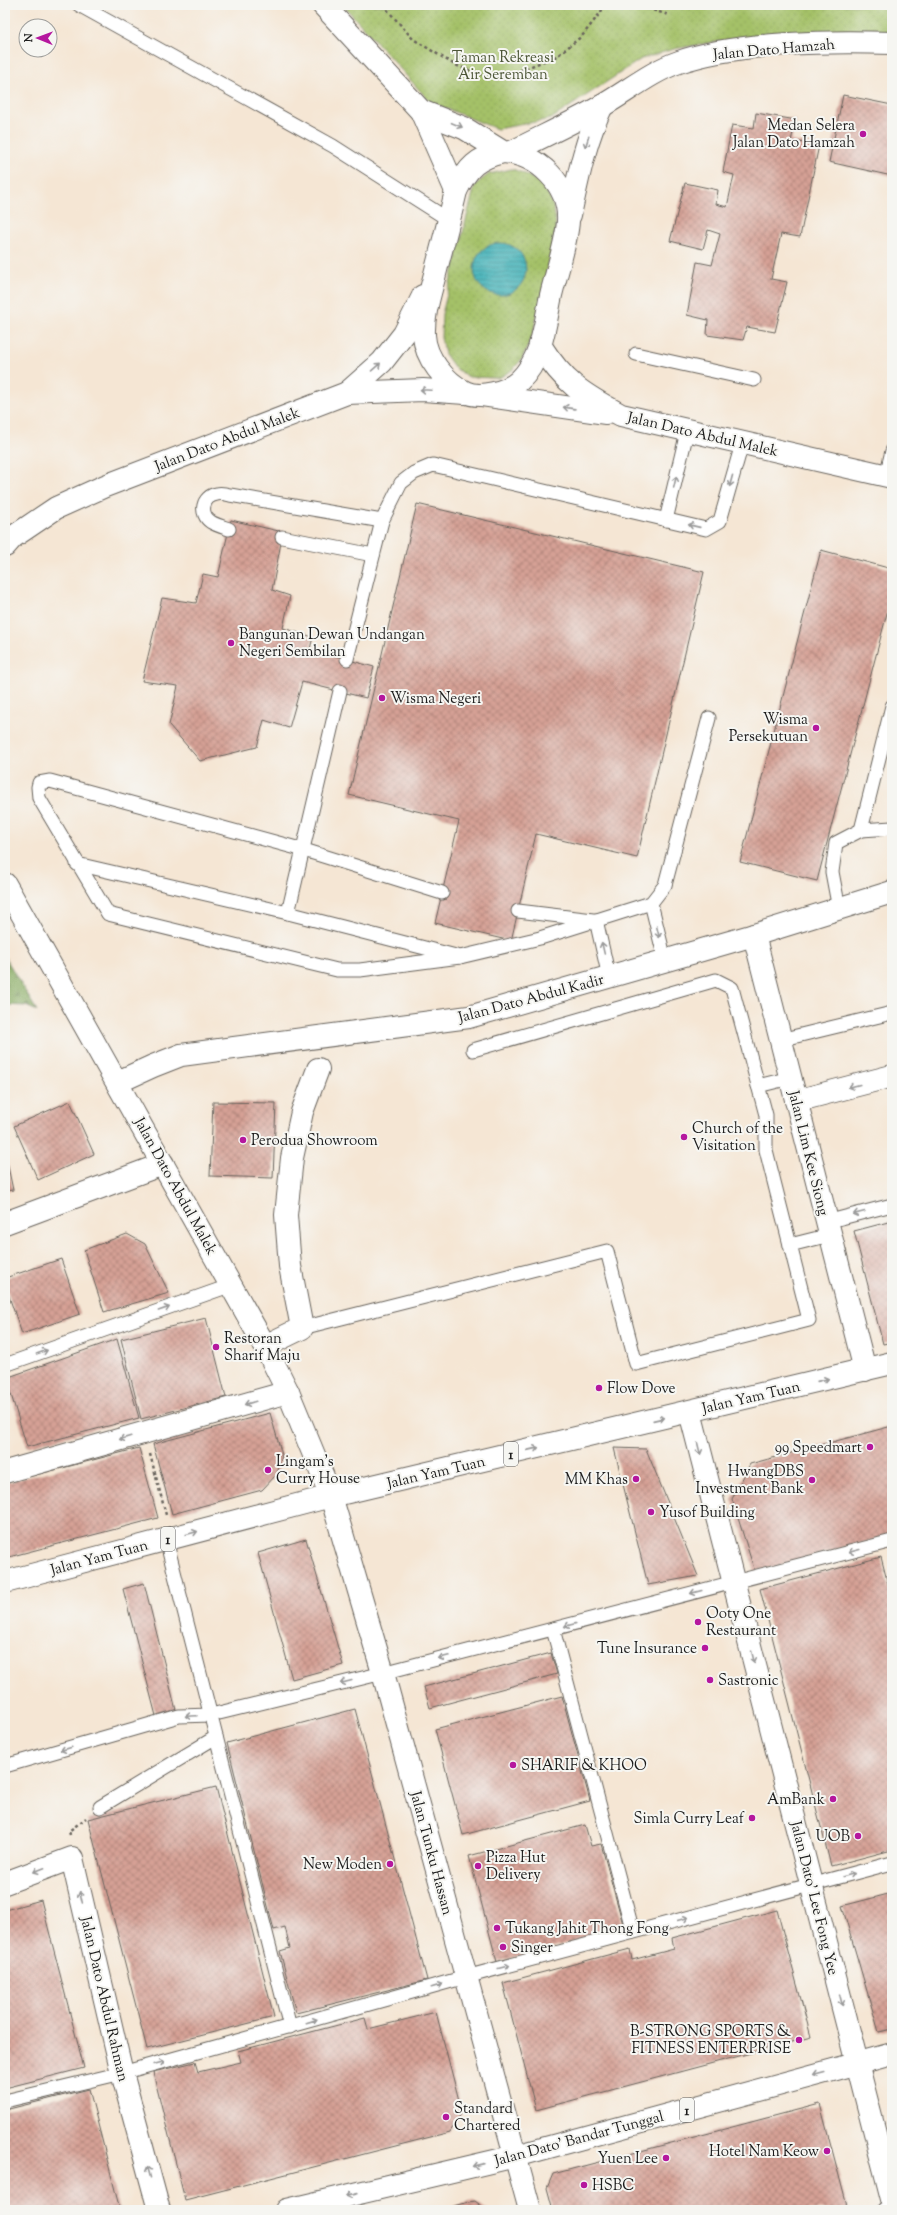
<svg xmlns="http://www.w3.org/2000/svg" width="897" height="2215" font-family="'Sorts Mill Goudy',serif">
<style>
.forest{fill:url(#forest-firs);stroke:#50623c}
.park{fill:url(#park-dots);stroke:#606e42}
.water{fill:url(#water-rules);stroke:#2e666a}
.building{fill:url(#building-cross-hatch)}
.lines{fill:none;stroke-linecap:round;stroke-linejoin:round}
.service-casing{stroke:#68635c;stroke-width:15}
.minor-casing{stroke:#68635c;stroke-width:24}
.tertiary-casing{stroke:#68635c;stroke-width:24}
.secondary-casing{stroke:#68635c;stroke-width:24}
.trunk-casing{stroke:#68635c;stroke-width:24}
.path{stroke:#68635c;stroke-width:2.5;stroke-dasharray:3 3;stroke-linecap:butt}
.service{stroke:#fff;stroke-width:13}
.minor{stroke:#fff;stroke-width:22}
.tertiary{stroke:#fff;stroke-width:22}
.secondary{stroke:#fff;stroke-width:22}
.trunk{stroke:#fff;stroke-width:22}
.oneway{stroke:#999}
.poi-dot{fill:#b5179e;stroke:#f6f6f2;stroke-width:1.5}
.labels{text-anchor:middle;stroke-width:4;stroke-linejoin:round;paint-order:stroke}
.shield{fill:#f6f6f2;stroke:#5d5d5c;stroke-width:1}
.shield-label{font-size:14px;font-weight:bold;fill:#1c1c1c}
.street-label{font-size:15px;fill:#1c1c1c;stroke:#f6f6f2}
.park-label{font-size:15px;fill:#4c5637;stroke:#f6f6f2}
.poi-label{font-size:15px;fill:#1c1c1c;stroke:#f6f6f2;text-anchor:start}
</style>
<defs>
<pattern id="forest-firs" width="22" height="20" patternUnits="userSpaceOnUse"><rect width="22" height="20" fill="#83a75c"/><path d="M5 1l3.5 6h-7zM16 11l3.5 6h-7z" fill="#6a874b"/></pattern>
<pattern id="park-dots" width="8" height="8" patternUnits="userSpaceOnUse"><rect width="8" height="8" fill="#a4c168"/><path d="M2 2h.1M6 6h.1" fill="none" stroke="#8da55a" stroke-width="1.8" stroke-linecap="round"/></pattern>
<pattern id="water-rules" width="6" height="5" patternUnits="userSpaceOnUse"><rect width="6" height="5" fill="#40b1b7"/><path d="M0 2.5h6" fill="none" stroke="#358f94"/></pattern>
<pattern id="building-cross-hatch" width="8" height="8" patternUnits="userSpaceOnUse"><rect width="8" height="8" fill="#d6a195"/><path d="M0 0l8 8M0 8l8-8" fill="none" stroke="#ad8279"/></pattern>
</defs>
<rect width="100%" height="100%" fill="#f6f6f2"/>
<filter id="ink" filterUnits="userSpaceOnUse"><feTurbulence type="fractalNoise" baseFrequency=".025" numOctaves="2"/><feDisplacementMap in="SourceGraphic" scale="8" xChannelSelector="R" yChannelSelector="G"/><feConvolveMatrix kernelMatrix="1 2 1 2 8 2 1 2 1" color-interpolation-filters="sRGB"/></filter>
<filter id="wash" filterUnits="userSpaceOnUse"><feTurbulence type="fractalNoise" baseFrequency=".012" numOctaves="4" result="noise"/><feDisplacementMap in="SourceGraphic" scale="16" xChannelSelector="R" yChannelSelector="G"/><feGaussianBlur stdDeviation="0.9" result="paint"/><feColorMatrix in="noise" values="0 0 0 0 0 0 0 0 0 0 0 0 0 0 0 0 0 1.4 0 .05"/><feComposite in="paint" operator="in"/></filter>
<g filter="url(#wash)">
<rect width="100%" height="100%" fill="#f5e6d4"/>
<polygon class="forest" points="5,957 37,1011 26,1006 5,1005"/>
<g class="park">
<polygon points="343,5 892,5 892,34 714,42 674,49 641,59 551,119 497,129 430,102"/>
<path d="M512 169C543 179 555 195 556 228L533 334 522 359 512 370 499 378 469 377 455 368 445 354 441 338 442 314 475 185 489 174Z"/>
</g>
<circle class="water" cx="500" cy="269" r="26"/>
<g id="blocks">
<g class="building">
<polygon points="843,95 892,105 892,176 829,162"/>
<polygon points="756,113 796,120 791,141 819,145 800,237 781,234 771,279 787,282 775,332 747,327 743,340 707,335 708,320 687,315 697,262 712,265 720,234 708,230 703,249 670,241 685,183 718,190 716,204 727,207 734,175 723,172 732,125 754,128"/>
<polygon points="417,504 704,572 637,858 536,834 511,941 435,923 459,821 349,795"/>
<polygon points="231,520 283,532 272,590 290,596 283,628 313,637 310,649 374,667 366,698 302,682 289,728 264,720 257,747 200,761 169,725 178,686 142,681 162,598 196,603 203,574 218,577"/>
<polygon points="821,550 892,569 892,594 817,881 740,862"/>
<polygon points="70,1101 94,1154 38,1180 14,1126"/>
<polygon points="213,1102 276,1103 273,1178 210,1176"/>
<polygon points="5,1152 13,1190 5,1191"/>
<polygon points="892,1221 892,1342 883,1344 854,1231"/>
<polygon points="127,1234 145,1244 169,1293 104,1312 84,1250"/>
<polygon points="61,1259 80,1314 22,1334 5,1285 5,1278"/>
<polygon points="206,1318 226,1397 141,1419 121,1339"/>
<polygon points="117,1339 139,1418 27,1447 6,1378"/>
<polygon points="270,1413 282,1455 277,1474 262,1490 172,1514 153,1444"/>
<polygon points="892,1426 892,1535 755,1572 732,1499 750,1464"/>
<polygon points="139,1448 158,1518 5,1558 5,1483"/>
<polygon points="614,1448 646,1449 698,1576 648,1585"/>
<polygon points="306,1539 343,1665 292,1679 258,1553"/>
<polygon points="881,1557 892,1600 892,1850 831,1866 760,1589"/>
<polygon points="144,1583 176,1710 156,1716 123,1589"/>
<polygon points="551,1653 557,1674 430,1708 424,1687"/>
<polygon points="562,1696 590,1801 463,1835 435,1729"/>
<polygon points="355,1709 427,1980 296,2013 280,1951 290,1948 285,1927 274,1930 227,1743"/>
<polygon points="216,1787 274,2017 147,2049 88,1819"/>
<polygon points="585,1825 591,1846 601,1844 624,1928 497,1962 469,1856"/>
<polygon points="892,1893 892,2029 879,2032 842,1906"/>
<polygon points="41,1900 84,2068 5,2088 5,1910"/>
<polygon points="777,1910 811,2037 536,2110 503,1983 630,1949 632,1960 674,1949 672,1938"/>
<polygon points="436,2012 462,2112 450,2132 185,2200 153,2072 195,2062 198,2072 241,2062 238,2051 365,2018 368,2029"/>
<polygon points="89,2089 120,2210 5,2210 5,2110"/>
<polygon points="820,2104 848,2210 553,2210 547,2188 553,2174"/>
<polygon points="475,2201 487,2210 440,2210 469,2202"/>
</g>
</g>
</g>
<g filter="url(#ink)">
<use href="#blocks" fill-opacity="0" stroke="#68635c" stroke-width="1"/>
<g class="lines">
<g class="service-casing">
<g id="service">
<polyline points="79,5 333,146 449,220"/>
<polyline points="636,354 754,380"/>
<polyline points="886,476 892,451"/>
<polyline points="666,520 687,432"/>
<path d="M229 529C223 527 216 525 211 522 199 514 202 496 217 494 221 493 226 494 230 495L382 521"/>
<polyline points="282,537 373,555"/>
<polyline points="347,659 382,521 401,483 414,473 433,465 706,529 720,521 742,444"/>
<polyline points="861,830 892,706"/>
<polyline points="77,864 288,913 460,957 540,938 651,903 665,885 709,718"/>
<polyline points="442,893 304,850 50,781 39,783 38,787 39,798 108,914 337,970 360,970 460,957"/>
<polyline points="651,903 665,960"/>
<polyline points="839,909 832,872 836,843 861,830 892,828"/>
<polyline points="518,911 593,920"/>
<polyline points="288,913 340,691"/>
<polyline points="596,920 609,977"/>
<polyline points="780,1040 892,1013"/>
<polyline points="758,1086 790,1078"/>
<polyline points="826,1222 892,1205"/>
<polyline points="790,1245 830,1235"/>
<polyline points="302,1328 607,1251 636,1364 809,1320 766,1150 766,1115 732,988 716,980 473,1050"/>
<polyline points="5,1365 232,1285"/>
<polyline points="166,1540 290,2027"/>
<polyline points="553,1629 633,1932"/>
<polyline points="5,1766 179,1716 211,1715 383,1673 892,1541"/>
<polyline points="100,1807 216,1737"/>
<polyline points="5,2101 122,2073 466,1977 892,1863"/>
<polyline points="885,2210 892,2208"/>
</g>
</g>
<g class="minor-casing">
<g id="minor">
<polyline points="754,935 865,1370"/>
<polyline points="796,1101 892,1076"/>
<polyline points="5,1223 163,1164"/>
<polyline points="265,1346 302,1328 290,1266 286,1215 292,1158 302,1112 318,1069"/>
<polyline points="5,1472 288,1392"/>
<polyline points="5,1883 72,1858 122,2073 159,2210"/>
</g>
</g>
<g class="tertiary-casing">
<g id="tertiary">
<path d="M540 345C564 383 582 394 621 415L892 477"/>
<polyline points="482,395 606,413"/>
<polyline points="118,1082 153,1066 181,1055 469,1017 754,935 892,892"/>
<polyline points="690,1412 892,2199"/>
</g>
</g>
<g class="secondary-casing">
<g id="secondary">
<polyline points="323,5 421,111 456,191"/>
<polyline points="421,111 464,128 503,152"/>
<path d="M503 152C538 154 570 185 568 221 567 241 556 274 551 295 545 324 542 360 519 381 507 392 479 399 465 392 445 382 425 358 424 335 423 313 431 291 436 270 443 243 450 217 456 191 468 167 477 158 503 152Z"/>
<path d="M512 152C541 137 572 123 600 107 627 92 650 72 679 62 736 42 831 41 892 43"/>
<path d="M570 215C578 178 585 141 602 106"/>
<polyline points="347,393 382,362 404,334 423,296"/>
<polyline points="5,546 13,537 56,508 105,486 347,393 423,390 465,393"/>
<polyline points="5,884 265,1346 288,1392 331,1496 383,1673 530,2210"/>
</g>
</g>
<g class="trunk-casing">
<g id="trunk">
<polyline points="5,1582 331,1496 892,1363"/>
<polyline points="287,2210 516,2156 892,2054"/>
</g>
</g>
<g class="path">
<polyline points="383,5 413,39 455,65 482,75 516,72 557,56 582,36 601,12 604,5"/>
<polyline points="636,5 669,15"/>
<polyline points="150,1454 166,1515"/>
<polyline points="70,1835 69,1831 86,1818"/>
</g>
<use href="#service" class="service"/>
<use href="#minor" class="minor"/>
<use href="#tertiary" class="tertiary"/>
<use href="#secondary" class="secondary"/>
<use href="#trunk" class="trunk"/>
</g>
<defs><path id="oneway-shaft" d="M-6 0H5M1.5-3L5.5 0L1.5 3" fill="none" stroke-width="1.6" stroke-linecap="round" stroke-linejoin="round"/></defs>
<g class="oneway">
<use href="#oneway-shaft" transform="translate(457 125) rotate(23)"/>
<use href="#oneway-shaft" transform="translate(587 142) rotate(107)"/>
<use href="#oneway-shaft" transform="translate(376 367) rotate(-41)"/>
<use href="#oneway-shaft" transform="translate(426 390) rotate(-177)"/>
<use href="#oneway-shaft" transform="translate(569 408) rotate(-172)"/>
<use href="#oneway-shaft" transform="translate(731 481) rotate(105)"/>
<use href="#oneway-shaft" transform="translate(675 482) rotate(-77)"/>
<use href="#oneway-shaft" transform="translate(694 526) rotate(-167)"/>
<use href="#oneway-shaft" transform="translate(658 932) rotate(76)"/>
<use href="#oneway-shaft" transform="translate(603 948) rotate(-103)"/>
<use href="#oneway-shaft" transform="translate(854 1086) rotate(165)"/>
<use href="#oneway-shaft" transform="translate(859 1213) rotate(166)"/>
<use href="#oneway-shaft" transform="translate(164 1309) rotate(-19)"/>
<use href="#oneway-shaft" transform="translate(42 1352) rotate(-19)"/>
<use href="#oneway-shaft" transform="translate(823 1380) rotate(-13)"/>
<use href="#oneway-shaft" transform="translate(250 1403) rotate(164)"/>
<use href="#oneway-shaft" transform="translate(659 1419) rotate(-13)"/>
<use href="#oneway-shaft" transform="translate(125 1438) rotate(164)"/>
<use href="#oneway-shaft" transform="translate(533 1449) rotate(-13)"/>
<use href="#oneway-shaft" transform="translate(699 1449) rotate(76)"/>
<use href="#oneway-shaft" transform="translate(192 1533) rotate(-15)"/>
<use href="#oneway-shaft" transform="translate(854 1551) rotate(165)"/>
<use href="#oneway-shaft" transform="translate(696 1592) rotate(165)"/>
<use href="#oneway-shaft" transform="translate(570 1625) rotate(165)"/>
<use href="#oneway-shaft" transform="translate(444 1657) rotate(165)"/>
<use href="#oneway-shaft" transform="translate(753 1657) rotate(76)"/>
<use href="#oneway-shaft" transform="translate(346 1682) rotate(166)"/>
<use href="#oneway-shaft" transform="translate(191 1716) rotate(177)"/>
<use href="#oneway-shaft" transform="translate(66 1749) rotate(164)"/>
<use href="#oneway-shaft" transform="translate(39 1870) rotate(159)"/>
<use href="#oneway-shaft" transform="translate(849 1875) rotate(-15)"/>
<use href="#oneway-shaft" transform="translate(81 1897) rotate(-103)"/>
<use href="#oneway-shaft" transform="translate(683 1919) rotate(-15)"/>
<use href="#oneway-shaft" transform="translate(504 1967) rotate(-15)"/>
<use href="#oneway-shaft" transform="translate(437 1986) rotate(-16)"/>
<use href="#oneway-shaft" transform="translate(841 2000) rotate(76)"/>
<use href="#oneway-shaft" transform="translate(312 2021) rotate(-16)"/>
<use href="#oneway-shaft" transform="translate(159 2063) rotate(-15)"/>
<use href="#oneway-shaft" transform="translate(819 2073) rotate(165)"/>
<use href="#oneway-shaft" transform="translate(478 2165) rotate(167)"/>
<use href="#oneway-shaft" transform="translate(149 2172) rotate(-105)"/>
<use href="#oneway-shaft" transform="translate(352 2195) rotate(167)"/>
</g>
</g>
<g class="poi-dot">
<circle cx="863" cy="134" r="4"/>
<circle cx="231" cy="643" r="4"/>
<circle cx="382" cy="698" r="4"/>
<circle cx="816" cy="728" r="4"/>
<circle cx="684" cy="1137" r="4"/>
<circle cx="243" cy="1140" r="4"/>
<circle cx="216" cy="1347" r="4"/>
<circle cx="599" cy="1388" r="4"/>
<circle cx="870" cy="1447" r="4"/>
<circle cx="268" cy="1470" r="4"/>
<circle cx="636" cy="1479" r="4"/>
<circle cx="812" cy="1480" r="4"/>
<circle cx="651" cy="1512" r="4"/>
<circle cx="698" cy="1622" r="4"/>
<circle cx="705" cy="1648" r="4"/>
<circle cx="710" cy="1680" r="4"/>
<circle cx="513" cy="1765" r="4"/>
<circle cx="833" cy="1799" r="4"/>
<circle cx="752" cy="1818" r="4"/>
<circle cx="858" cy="1836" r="4"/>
<circle cx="390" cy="1864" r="4"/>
<circle cx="478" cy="1866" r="4"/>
<circle cx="497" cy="1928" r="4"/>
<circle cx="503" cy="1947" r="4"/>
<circle cx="799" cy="2040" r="4"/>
<circle cx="446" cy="2117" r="4"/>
<circle cx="827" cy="2151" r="4"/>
<circle cx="666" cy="2158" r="4"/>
<circle cx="584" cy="2185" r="4"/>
</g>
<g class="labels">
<g class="shield">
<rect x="504" y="1442" width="14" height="24" rx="3"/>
<rect x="161" y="1527" width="14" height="24" rx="3"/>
<rect x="680" y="2098" width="14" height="24" rx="3"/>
</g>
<g class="shield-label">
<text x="511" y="1459">1</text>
<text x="168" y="1544">1</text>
<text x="687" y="2115">1</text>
</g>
<g class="street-label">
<text transform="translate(774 49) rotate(-5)" y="5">Jalan Dato Hamzah</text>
<text transform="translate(703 434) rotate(13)" y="5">Jalan Dato Abdul Malek</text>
<text transform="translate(227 439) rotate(-21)" y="5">Jalan Dato Abdul Malek</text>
<text transform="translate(531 998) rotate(-15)" y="5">Jalan Dato Abdul Kadir</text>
<text transform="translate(809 1153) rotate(76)" y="5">Jalan Lim Kee Siong</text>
<text transform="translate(176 1186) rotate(61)" y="5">Jalan Dato Abdul Malek</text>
<text transform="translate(751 1397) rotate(-13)" y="5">Jalan Yam Tuan</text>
<text transform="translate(436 1472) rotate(-13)" y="5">Jalan Yam Tuan</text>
<text transform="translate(99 1557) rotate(-15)" y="5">Jalan Yam Tuan</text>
<text transform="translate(432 1853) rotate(75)" y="5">Jalan Tunku Hassan</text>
<text transform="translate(815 1898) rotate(76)" y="5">Jalan Dato' Lee Fong Yee</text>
<text transform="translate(105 1999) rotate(77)" y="5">Jalan Dato Abdul Rahman</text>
<text transform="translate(579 2138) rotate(-15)" y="5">Jalan Dato' Bandar Tunggal</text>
</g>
<g class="park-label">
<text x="503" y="62">Taman Rekreasi<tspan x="503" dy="17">Air Seremban</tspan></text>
</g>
<g class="poi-label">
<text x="855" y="130" text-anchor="end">Medan Selera<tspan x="855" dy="17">Jalan Dato Hamzah</tspan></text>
<text x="239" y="639">Bangunan Dewan Undangan<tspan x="239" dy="17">Negeri Sembilan</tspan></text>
<text x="390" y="703">Wisma Negeri</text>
<text x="808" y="724" text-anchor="end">Wisma<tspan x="808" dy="17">Persekutuan</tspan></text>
<text x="692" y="1133">Church of the<tspan x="692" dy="17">Visitation</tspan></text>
<text x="251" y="1145">Perodua Showroom</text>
<text x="224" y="1343">Restoran<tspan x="224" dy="17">Sharif Maju</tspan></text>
<text x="607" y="1393">Flow Dove</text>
<text x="862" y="1452" text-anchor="end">99 Speedmart</text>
<text x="276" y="1466">Lingam's<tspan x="276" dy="17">Curry House</tspan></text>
<text x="804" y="1476" text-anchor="end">HwangDBS<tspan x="804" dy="17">Investment Bank</tspan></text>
<text x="628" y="1484" text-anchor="end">MM Khas</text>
<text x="659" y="1517">Yusof Building</text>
<text x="706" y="1618">Ooty One<tspan x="706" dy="17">Restaurant</tspan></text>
<text x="697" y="1653" text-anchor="end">Tune Insurance</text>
<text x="718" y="1685">Sastronic</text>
<text x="521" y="1770">SHARIF &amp; KHOO</text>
<text x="825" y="1804" text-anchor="end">AmBank</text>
<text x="744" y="1823" text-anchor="end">Simla Curry Leaf</text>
<text x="850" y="1841" text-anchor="end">UOB</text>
<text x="486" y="1862">Pizza Hut<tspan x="486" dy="17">Delivery</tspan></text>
<text x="382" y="1869" text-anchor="end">New Moden</text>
<text x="505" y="1933">Tukang Jahit Thong Fong</text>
<text x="511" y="1952">Singer</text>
<text x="791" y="2036" text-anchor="end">B-STRONG SPORTS &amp;<tspan x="791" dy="17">FITNESS ENTERPRISE</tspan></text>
<text x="454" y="2113">Standard<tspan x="454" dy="17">Chartered</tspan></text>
<text x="819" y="2156" text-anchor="end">Hotel Nam Keow</text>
<text x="658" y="2163" text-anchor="end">Yuen Lee</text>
<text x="592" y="2190">HSBC</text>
</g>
</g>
<rect width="897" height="2215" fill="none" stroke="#f6f6f2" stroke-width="20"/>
<g transform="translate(38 38) rotate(271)"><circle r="19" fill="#f6f6f2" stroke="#9f9f9c"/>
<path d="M0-3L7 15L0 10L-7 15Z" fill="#b5179e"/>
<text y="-6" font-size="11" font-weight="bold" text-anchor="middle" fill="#1c1c1c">N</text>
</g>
</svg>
